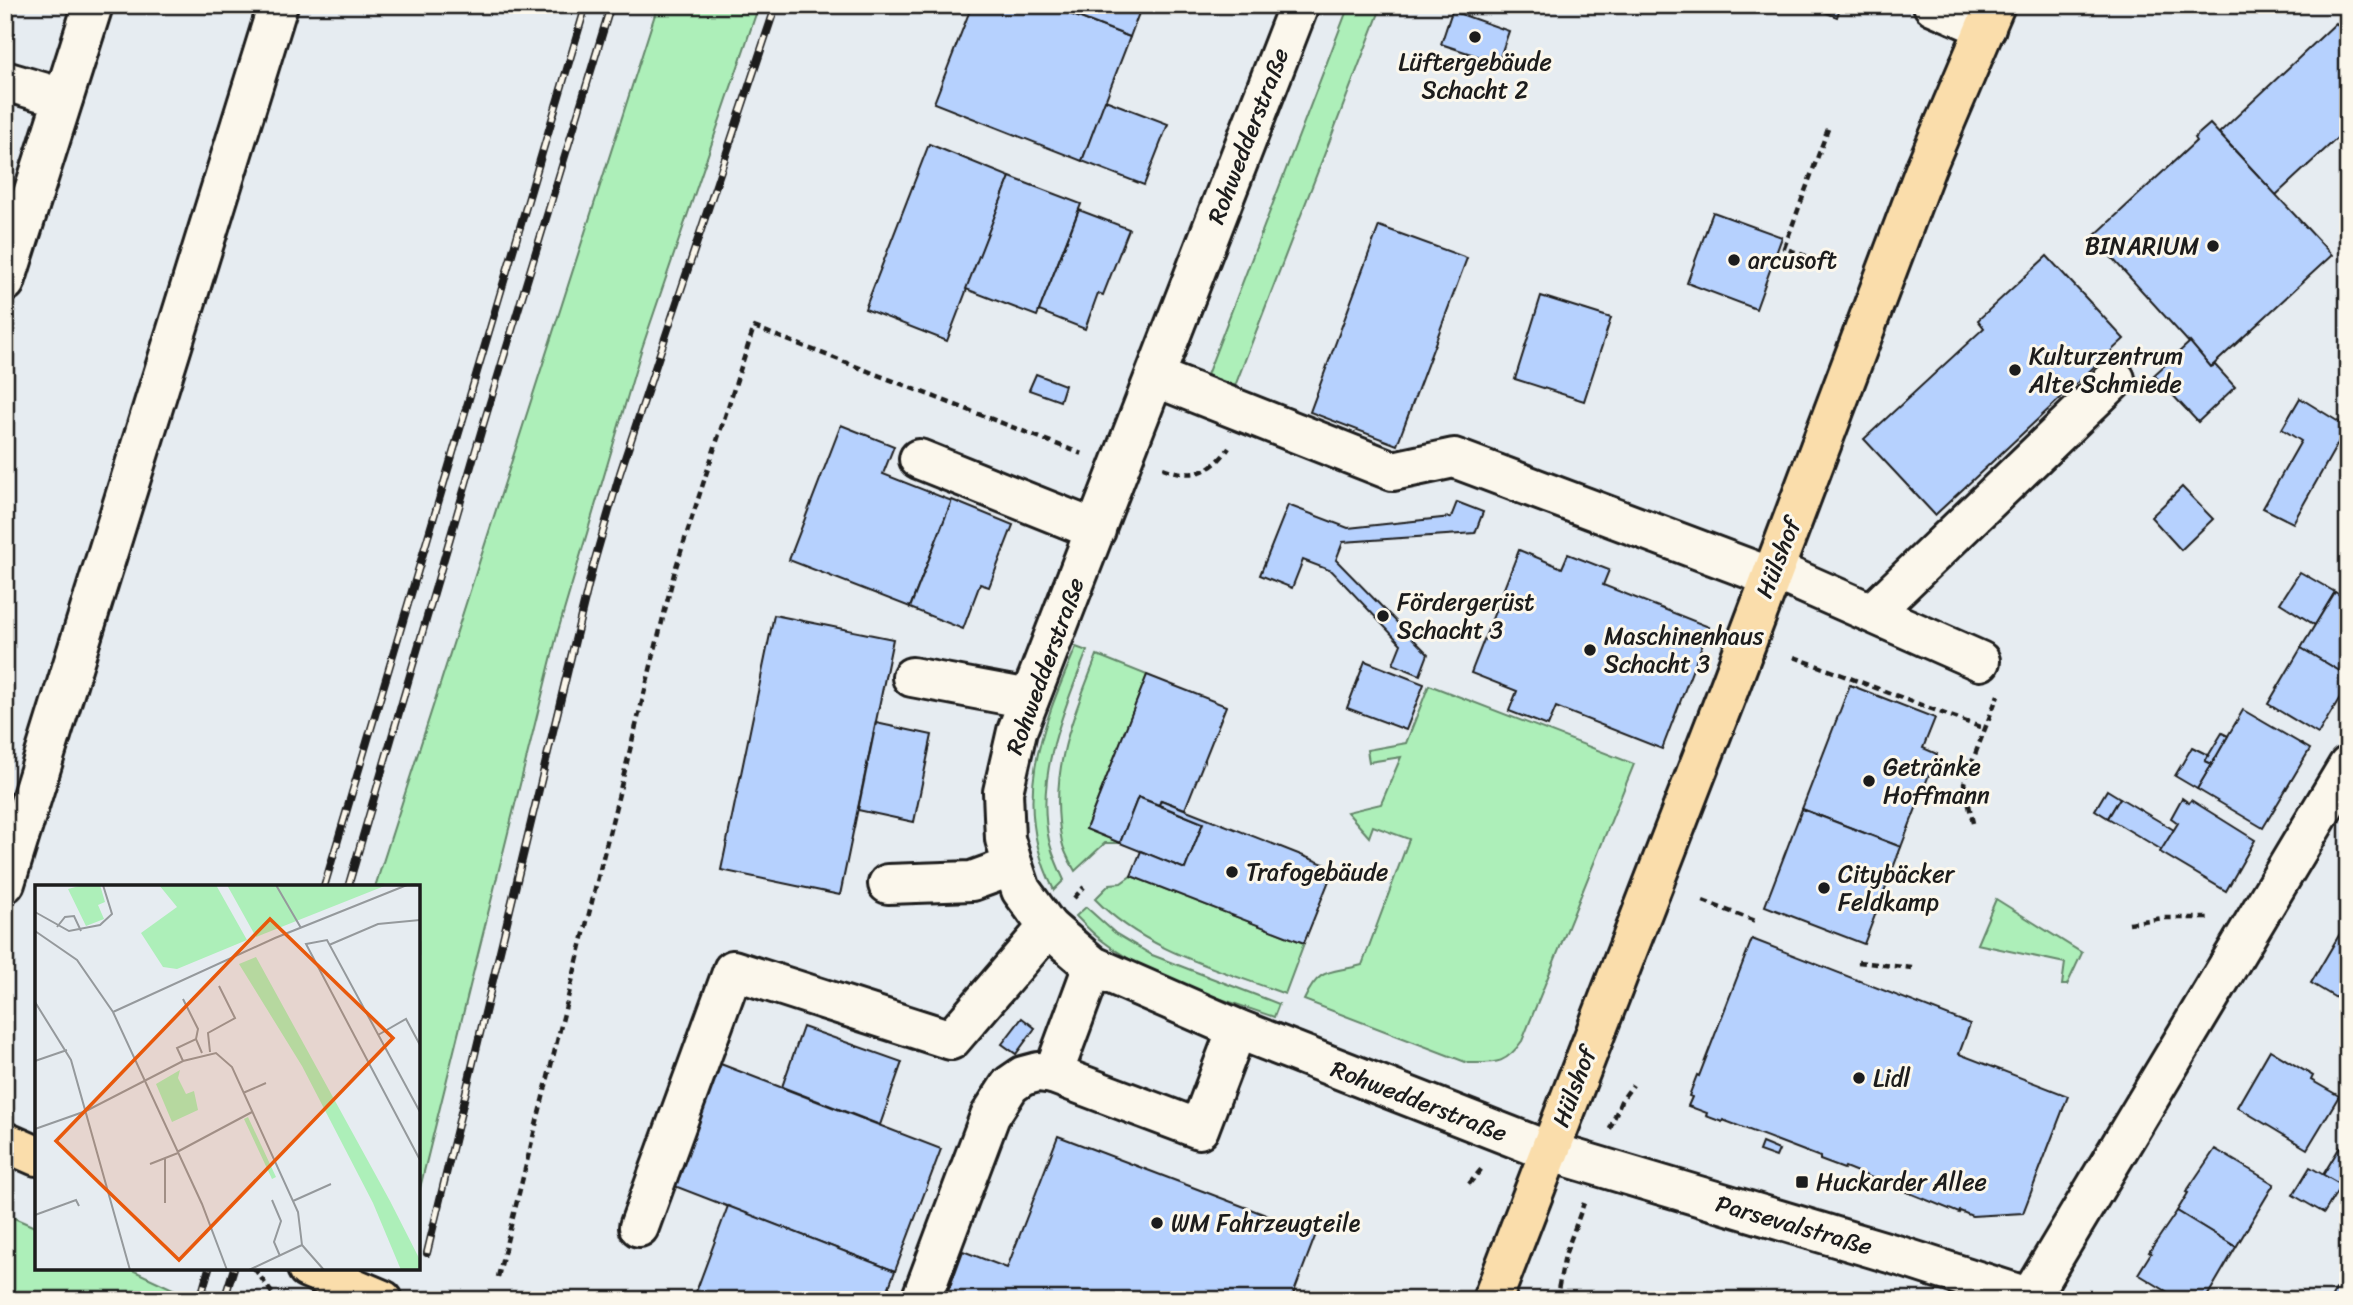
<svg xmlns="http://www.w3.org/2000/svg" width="2353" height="1305" font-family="Sriracha,sans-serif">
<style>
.green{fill:#adefb9;stroke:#64866a;stroke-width:2}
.building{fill:#b6d1fe;stroke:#1c1c1c;stroke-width:2}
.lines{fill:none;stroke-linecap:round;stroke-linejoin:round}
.minor-casing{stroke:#1c1c1c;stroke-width:44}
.major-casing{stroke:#1c1c1c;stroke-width:44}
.path{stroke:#1c1c1c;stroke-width:4.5;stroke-dasharray:7 5;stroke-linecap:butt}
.minor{stroke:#fbf7ec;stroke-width:38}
.major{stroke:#faddab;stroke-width:38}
.rail-casing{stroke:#1c1c1c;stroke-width:8}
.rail{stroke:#fbf7ec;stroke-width:5;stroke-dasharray:16;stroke-linecap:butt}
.poi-dot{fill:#1c1c1c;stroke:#fbf7ec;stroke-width:2.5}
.labels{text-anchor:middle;stroke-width:6;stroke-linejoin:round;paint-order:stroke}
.poi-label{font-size:24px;fill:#1c1c1c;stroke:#fbf7ec;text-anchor:start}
.street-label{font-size:24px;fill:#1c1c1c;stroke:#fbf7ec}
.inset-road{fill:none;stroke:#95999c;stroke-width:2}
.view{fill:#e8590c;fill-opacity:0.15;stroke:#e8590c;stroke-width:3.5}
.inset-edge{fill:none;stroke:#1c1c1c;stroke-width:3.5}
</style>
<rect width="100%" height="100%" fill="#e6ecf1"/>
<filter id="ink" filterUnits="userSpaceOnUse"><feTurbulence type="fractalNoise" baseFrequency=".0143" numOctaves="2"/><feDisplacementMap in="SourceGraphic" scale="14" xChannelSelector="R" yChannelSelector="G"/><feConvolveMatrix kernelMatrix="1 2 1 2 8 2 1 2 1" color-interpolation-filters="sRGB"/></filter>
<g filter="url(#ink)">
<g class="green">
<polygon points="658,5 759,5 641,351 558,631 418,1196 418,887 375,887"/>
<polygon points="1349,5 1382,5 1235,386 1207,375"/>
<path d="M1076 647 1087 651C1064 710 1035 775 1049 840 1052 854 1058 867 1064 880L1054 890C1010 803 1041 729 1076 647Z"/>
<path d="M1097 655 1147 675 1086 829 1120 843H1105L1075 871C1070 862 1064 852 1062 842 1048 772 1073 718 1097 655Z"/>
<path d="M1429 685 1634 764 1522 1041C1505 1065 1496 1063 1468 1063L1304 1000C1320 966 1329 974 1362 965L1409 839 1373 826 1369 837 1347 812 1381 804 1401 757 1369 762 1367 750 1406 743Z"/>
<path d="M1131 876 1304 943 1285 994C1219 969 1145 951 1095 899L1110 884 1121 883Z"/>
<polygon points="1996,899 2082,953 2067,985 2062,985 2065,963 1977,944"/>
<path d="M1086 907 1115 933 1152 955 1279 1004 1274 1017C1215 996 1150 979 1100 939 1091 932 1084 924 1076 916Z"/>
<polygon points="5,1214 37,1228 37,1268 128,1268 175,1290 171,1300 5,1300"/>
</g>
<g class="building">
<polygon points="972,5 1047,5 1130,37 1082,161 934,103"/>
<polygon points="1047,5 1142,5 1130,37"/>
<polygon points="1806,5 1841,5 1837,17"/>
<polygon points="1452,11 1509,31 1498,63 1441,44"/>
<polygon points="2336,23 2348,36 2348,128 2276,195 2219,133"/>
<polygon points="1105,100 1168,124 1144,185 1082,161"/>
<polygon points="2210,124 2332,255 2211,367 2093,237 2196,141 2194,138"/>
<polygon points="929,144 1010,177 947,341 865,309"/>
<polygon points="1010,177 1081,204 1037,316 966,289"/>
<polygon points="1079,210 1129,229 1103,295 1098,293 1085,329 1039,311"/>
<polygon points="1713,212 1782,237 1756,309 1687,283"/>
<polygon points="1379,226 1467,258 1397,445 1310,412"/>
<polygon points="2047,256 2124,339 1935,515 1864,439 1984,328 1978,320"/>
<polygon points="1541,296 1611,318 1584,401 1515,379"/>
<polygon points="2190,342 2211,367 2215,365 2235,387 2198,422 2154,375"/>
<polygon points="1036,374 1065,385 1060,401 1029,390"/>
<polygon points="2300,398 2347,427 2293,523 2263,508 2301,441 2282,429"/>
<polygon points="841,425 894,446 883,474 952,501 910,607 789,560"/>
<polygon points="2182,487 2213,519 2181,550 2151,517"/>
<polygon points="952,500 1013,525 989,587 980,584 963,629 910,608"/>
<polygon points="1457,502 1483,512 1475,533 1343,542 1336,560 1428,654 1420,675 1393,664 1401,644 1332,571 1303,560 1292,588 1260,575 1288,505 1348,528 1451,517"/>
<polygon points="1519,550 1562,568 1568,554 1609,570 1603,585 1709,627 1662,749 1556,707 1548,726 1509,711 1517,691 1471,673"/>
<polygon points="2300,572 2335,592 2315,625 2280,603"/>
<polygon points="2335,592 2348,600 2348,676 2301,648"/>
<polygon points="774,615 893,639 840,895 721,870"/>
<polygon points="2301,648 2348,676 2348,684 2318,734 2268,704"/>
<polygon points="1365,661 1424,684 1406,730 1347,708"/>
<polygon points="1147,675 1226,706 1185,809 1161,800 1159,805 1138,797 1120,843 1086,829"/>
<polygon points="1850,685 1935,718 1923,748 1937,754 1901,847 1802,809"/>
<polygon points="2243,710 2310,749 2263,828 2197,789"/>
<polygon points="876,723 932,735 914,822 858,810"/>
<polygon points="2222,733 2228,736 2212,764 2205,761"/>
<polygon points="2192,747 2208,755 2205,761 2212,764 2197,789 2175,776"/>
<polygon points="2107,790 2120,798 2108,818 2095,810"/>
<polygon points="1138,797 1203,823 1185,869 1120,843"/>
<polygon points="2120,798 2174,830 2162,850 2108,818"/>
<polygon points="2182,798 2189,803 2191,800 2255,840 2226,891 2160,852 2178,823 2171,818"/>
<polygon points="1161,800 1334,868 1304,943 1131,876 1141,851 1185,869 1203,823 1159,805"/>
<polygon points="1802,809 1901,847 1864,944 1765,906"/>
<polygon points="2348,920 2348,1005 2311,983"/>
<polygon points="1752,939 1970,1024 1959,1054 2068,1096 2023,1213 1972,1216 1960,1211 1959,1213 1845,1167 1844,1169 1820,1160 1820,1157 1723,1120 1722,1122 1706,1116 1707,1113 1688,1106 1692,1097 1689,1096 1697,1075 1699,1076"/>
<polygon points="1022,1018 1035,1028 1016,1054 1002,1044"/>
<polygon points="803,1027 902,1062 880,1125 782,1087"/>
<polygon points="2270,1050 2313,1076 2311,1080 2339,1096 2307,1149 2237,1107"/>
<polygon points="718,1063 941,1149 895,1271 672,1185"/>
<polygon points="1058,1136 1316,1234 1291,1300 945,1300 963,1251 1007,1268"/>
<polygon points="1762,1143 1779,1150 1776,1157 1759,1151"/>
<polygon points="2340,1147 2348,1152 2348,1174 2341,1185 2323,1175"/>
<polygon points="2215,1149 2274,1184 2236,1247 2177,1211 2188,1193 2186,1192"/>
<polygon points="2310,1167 2341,1185 2324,1213 2293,1195"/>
<polygon points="728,1206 895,1271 884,1300 693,1300"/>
<polygon points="2177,1211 2236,1247 2205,1300 2181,1300 2138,1274 2151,1253 2149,1252"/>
<polygon points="2339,1284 2348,1289 2348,1300 2330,1300"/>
</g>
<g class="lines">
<g class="minor-casing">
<g id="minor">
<polyline points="1299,5 1017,731 1003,792 1005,839 1013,866 1021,890 1048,927 1093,966 1237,1029 1551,1152 1903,1257 2037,1300"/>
<polyline points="1933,5 1986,28"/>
<polyline points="5,81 63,98"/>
<polyline points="5,282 93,5"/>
<polyline points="1155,377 1393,471 1454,458 1771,577"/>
<polyline points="919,459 1096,530"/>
<polyline points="1774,570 1980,661"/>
<polyline points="1873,612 2115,379"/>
<polyline points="912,677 1029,699"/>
<polyline points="5,883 278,5"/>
<polyline points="888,884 972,881 1013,866"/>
<polyline points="1093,966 1053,1074 1199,1129 1237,1029"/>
<polyline points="639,1227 733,970 951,1040 1048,927"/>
<polyline points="921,1300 990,1116 1010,1085 1023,1076 1038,1072 1053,1074"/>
<polyline points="2028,1300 2348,766"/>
</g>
</g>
<g class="major-casing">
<g id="major">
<polyline points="5,1142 37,1156"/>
<polyline points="307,1268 383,1300"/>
<polyline points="1492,1300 1730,686 1926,167 1995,5"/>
</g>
</g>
<g class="path">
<polyline points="1828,129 1784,248 1836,267"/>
<path d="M1163 468C1192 479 1210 474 1229 448"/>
<polyline points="1794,657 1985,729"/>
<polyline points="1973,823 1964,783 1998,695"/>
<polyline points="1074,898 1084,887"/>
<polyline points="1703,901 1758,922"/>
<polyline points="2129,923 2163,918 2212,918"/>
<polyline points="1858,962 1912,968"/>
<polyline points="1610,1129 1621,1101 1633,1085"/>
<polyline points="1469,1184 1484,1166"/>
<polyline points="254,1268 277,1300"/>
<polyline points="498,1277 675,570 754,327 1082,454"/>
<polyline points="1556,1300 1565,1255 1584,1203"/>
</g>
<use href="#minor" class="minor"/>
<use href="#major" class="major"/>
<g class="rail-casing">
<g id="rail">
<polyline points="324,887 586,5"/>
<polyline points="348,887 481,432 611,5"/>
<polyline points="427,1253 593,566 620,473 776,5"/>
<polyline points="200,1300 209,1268"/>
<polyline points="224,1300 234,1268"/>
</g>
</g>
<use href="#rail" class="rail"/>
</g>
</g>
<g class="poi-dot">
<circle cx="1475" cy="37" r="7"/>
<circle cx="2213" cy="246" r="7"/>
<circle cx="1734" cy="260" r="7"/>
<circle cx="2015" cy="370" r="7"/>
<circle cx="1383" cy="616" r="7"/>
<circle cx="1590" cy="650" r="7"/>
<circle cx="1869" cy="781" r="7"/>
<circle cx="1232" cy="872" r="7"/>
<circle cx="1824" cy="888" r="7"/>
<circle cx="1859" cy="1078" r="7"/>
<rect x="1795" y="1175" width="14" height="14" rx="3.5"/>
<circle cx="1157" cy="1223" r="7"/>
</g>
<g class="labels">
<g class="poi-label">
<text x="1475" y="70" text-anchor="middle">Lüftergebäude<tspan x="1475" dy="28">Schacht 2</tspan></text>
<text x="2199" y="254" text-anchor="end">BINARIUM</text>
<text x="1748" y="268">arcusoft</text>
<text x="2029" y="364">Kulturzentrum<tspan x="2029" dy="28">Alte Schmiede</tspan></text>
<text x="1397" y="610">Fördergerüst<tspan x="1397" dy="28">Schacht 3</tspan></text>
<text x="1604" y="644">Maschinenhaus<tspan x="1604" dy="28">Schacht 3</tspan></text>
<text x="1883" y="775">Getränke<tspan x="1883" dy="28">Hoffmann</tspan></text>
<text x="1246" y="880">Trafogebäude</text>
<text x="1838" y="882">Citybäcker<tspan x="1838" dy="28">Feldkamp</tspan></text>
<text x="1873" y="1086">Lidl</text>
<text x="1816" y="1190">Huckarder Allee</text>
<text x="1171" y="1231">WM Fahrzeugteile</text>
</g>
<g class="street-label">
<text transform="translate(1248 136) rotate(-69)" y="8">Rohwedderstraße</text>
<text transform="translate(1778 558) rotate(-69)" y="8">Hülshof</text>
<text transform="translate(1045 666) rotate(-70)" y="8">Rohwedderstraße</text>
<text transform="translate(1574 1087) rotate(-70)" y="8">Hülshof</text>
<text transform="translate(1419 1101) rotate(21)" y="8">Rohwedderstraße</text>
<text transform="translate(1794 1225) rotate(16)" y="8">Parsevalstraße</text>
</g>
</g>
<g transform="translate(35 885)">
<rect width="385" height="385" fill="#e6ecf1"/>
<path d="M48 0H65L70 17 63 20 69 34 51 41 33 4ZM124 0H181L212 55 142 84 128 82 106 48 142 22ZM192 0H352L221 52ZM221 72 355 316 385 375V385H366L338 318 267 181 204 79ZM145 185 143 193 151 209 159 206 163 225 137 237 121 199ZM213 232 241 292 237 294 209 234Z" fill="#adefb9"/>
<path class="inset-road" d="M241 0 266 43M0 27 34 46 65 40 77 29 68 0M22 42 30 32 39 31 46 46M0 46 42 75 78 127 167 319 192 385M294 60 343 39 385 35M148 114 163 144 161 154M0 117 36 175 95 385M78 127 240 53 372 0M343 150 371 134 385 160M175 167 173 148 200 133 184 101M0 176 32 165M148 176 142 163 161 154 167 168M208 208 231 198M385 227 292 55 271 59 385 275M0 244 51 226 148 176 181 168 197 182 263 327 267 360M142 267 217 227M115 279 143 268M237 315 246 336 239 357 245 371M258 316 296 299M130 318V274M0 330 41 315 44 321M267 360 289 385M214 385 267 360"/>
<path class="view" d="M235 34 358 153 144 375 21 256Z"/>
<rect width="385" height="385" class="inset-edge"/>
</g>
<rect width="2353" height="1305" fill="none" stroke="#fbf7ec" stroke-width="28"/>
<rect x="14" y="14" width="2325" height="1277" fill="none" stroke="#1c1c1c" stroke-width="2.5" filter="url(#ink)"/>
</svg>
